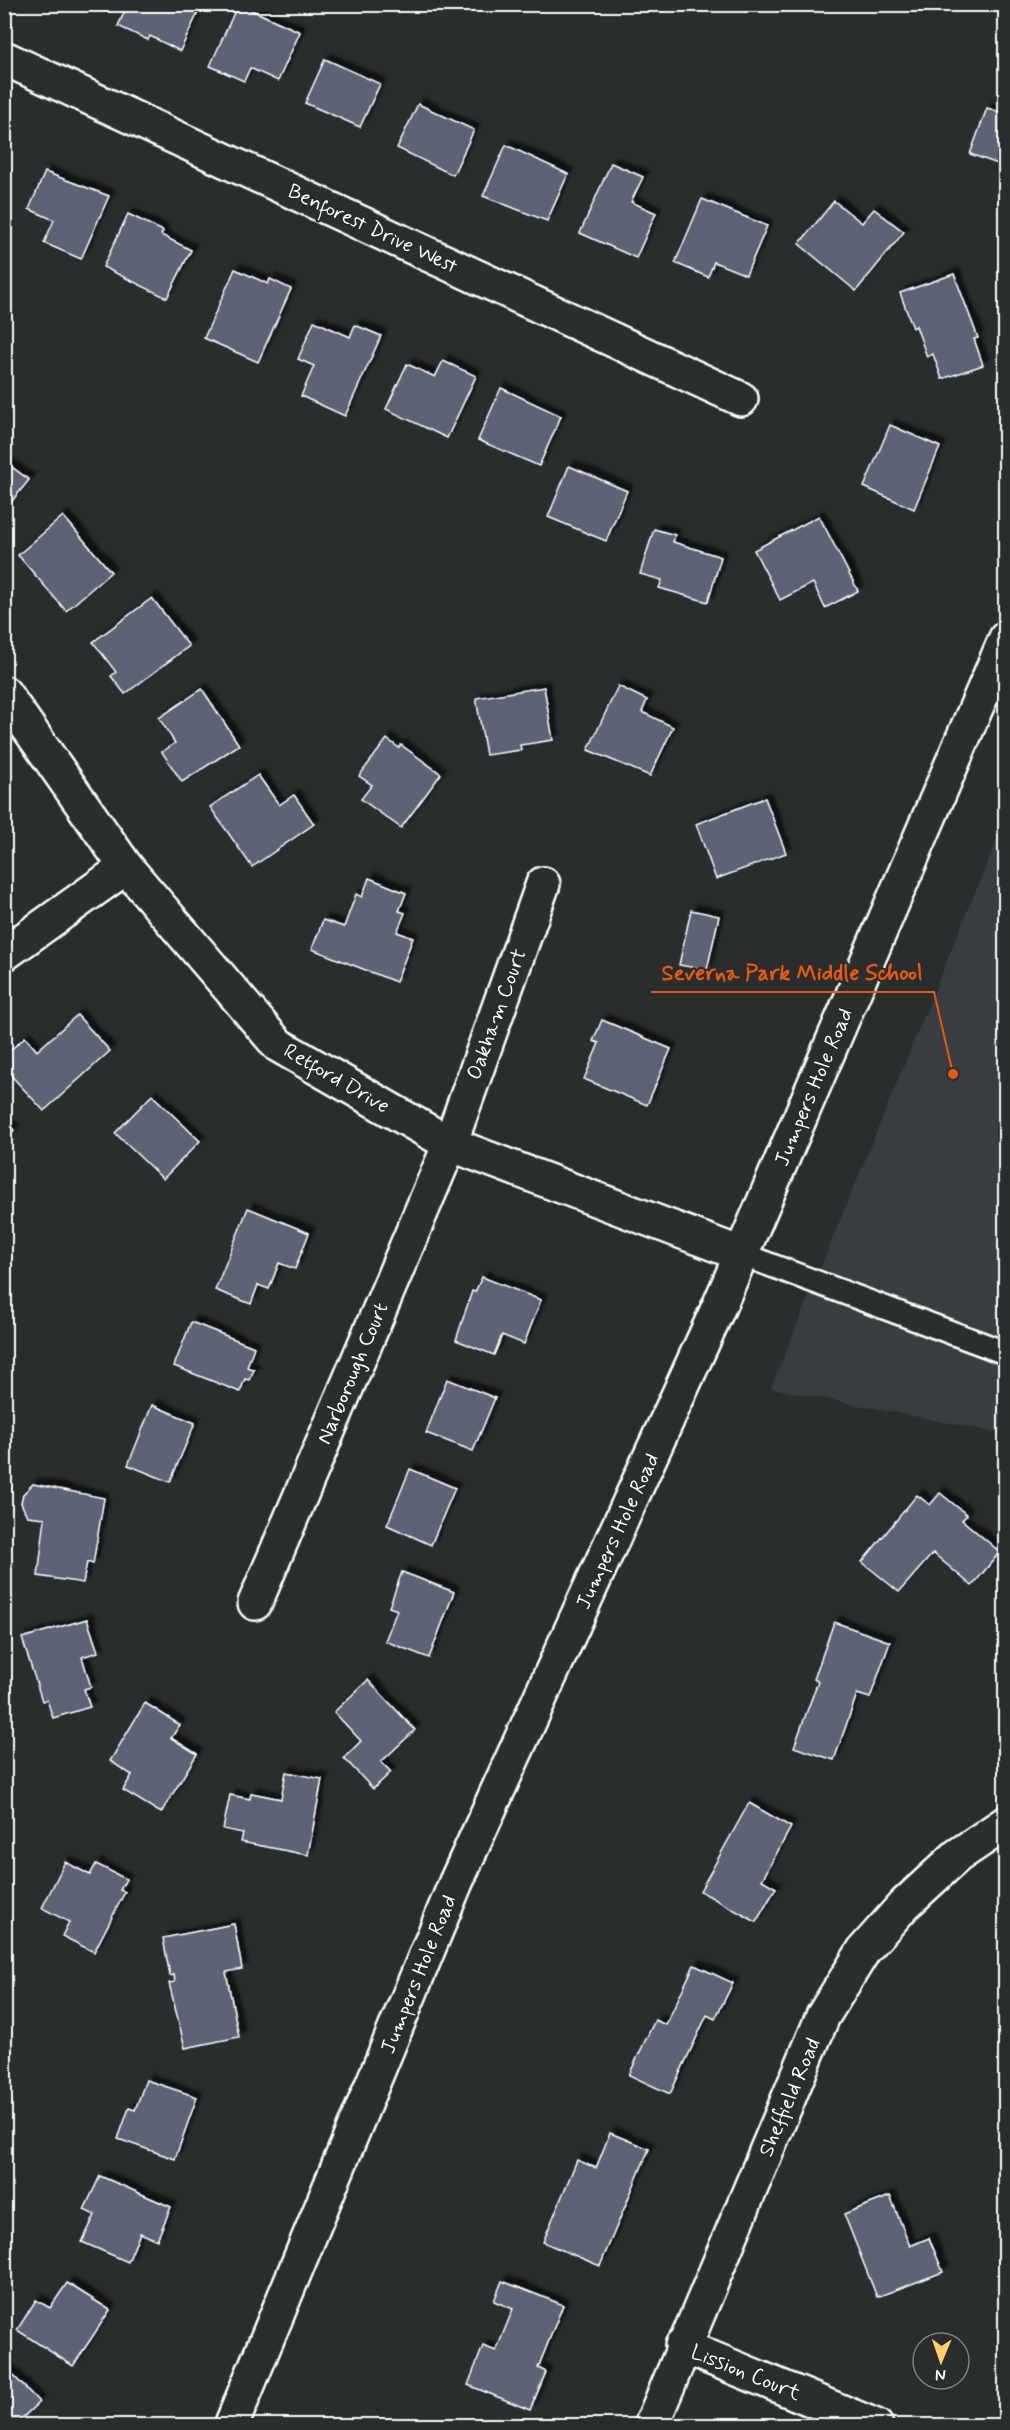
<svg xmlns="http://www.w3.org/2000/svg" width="1010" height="2430" font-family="Mynerve,sans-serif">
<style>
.built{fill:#393e43}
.building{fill:#5d6475;stroke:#fff;stroke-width:1.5;filter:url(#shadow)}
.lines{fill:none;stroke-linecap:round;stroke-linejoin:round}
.lane-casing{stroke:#fff;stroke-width:27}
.street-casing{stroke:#fff;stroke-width:38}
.secondary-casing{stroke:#fff;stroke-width:38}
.lane{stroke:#2a2d2e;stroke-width:22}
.street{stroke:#2a2d2e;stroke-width:33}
.secondary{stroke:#2a2d2e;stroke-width:33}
.labels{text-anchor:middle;stroke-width:4.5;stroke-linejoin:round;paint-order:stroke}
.street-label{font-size:21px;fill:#fff;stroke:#2a2d2e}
.leader{fill:none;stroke:#e8590c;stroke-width:2}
.callout-dot{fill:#e8590c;stroke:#2a2d2e;stroke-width:2}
.callout-label{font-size:22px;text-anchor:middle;font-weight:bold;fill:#e8590c;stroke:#2a2d2e;stroke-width:4.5;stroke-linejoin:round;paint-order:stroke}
</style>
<defs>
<filter id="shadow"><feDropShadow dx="5.5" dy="-5.5" stdDeviation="1.5" flood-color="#0009"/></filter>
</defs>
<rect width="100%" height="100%" fill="#2a2d2e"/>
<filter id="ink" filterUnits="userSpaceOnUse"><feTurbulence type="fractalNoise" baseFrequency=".0167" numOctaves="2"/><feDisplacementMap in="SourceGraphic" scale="12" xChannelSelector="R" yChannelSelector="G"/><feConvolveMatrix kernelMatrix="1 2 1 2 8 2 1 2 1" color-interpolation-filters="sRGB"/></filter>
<g filter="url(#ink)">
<polygon class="built" points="1005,820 1005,1434 771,1388"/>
<g class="building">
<polygon points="128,4 202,4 180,51 150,36 148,40 118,26"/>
<polygon points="238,4 300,32 278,81 250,68 244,81 210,66"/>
<polygon points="325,59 380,84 360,127 305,103"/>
<polygon points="418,104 474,130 453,175 397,148"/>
<polygon points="987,108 1006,114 1006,167 970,154"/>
<polygon points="506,145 568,174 547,221 483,196"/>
<polygon points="611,163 643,177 631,202 656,213 636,258 580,233"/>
<polygon points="45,172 109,196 81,259 44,243 54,220 29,209"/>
<polygon points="702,199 767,226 746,275 714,262 708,277 675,263"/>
<polygon points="834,201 862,223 874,209 904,232 856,291 799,244"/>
<polygon points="128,214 163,231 161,235 191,250 167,298 103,267"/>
<polygon points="235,269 268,284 270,279 291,289 258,362 204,338"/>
<polygon points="954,274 978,338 974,339 983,365 942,379 933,354 927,357 916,326 913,328 900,293"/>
<polygon points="314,321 350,337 355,325 381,336 345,416 301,396 314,366 298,359"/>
<polygon points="443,361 476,376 447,438 386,409 407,364 435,377"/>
<polygon points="501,388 561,416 539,466 478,440"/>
<polygon points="890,425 940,447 914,509 864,487"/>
<polygon points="4,461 29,480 4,511"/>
<polygon points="569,466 627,491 606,541 548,517"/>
<polygon points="63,516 111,572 66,611 18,555"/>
<polygon points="819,516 858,591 825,608 813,583 780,600 754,550"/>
<polygon points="654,529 675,535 673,542 721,557 708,602 659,588 662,580 640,574"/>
<polygon points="152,598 189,646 125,694 111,676 116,672 93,642"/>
<polygon points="618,686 647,700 642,712 673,727 650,776 588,750"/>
<polygon points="544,687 553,740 520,745 521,750 486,755 476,698"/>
<polygon points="202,689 239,745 182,782 162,752 175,743 159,718"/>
<polygon points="387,739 399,748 401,745 441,774 401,828 361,799 372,785 359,776"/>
<polygon points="258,775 279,805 294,795 314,824 252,867 210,807"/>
<polygon points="765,798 786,853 716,879 696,824"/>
<polygon points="369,878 406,893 399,911 405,913 397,932 413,938 396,982 312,949 323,920 344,927 356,894 362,897"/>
<polygon points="691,910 719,916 707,970 679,965"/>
<polygon points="77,1015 110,1051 44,1111 4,1068 4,1056 25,1037 37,1051"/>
<polygon points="602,1020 671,1049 647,1105 584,1079 599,1043 593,1041"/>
<polygon points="152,1095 200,1141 163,1179 115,1133"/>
<polygon points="4,1124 14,1130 4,1144"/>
<polygon points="248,1208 309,1233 295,1269 279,1263 269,1289 258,1285 251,1304 215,1290"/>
<polygon points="482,1277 541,1300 524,1344 502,1335 494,1355 456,1340 472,1291 475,1292"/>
<polygon points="191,1322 254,1347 247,1367 254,1370 249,1380 245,1379 240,1392 174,1366"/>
<polygon points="447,1379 495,1398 473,1451 426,1433"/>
<polygon points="152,1405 195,1423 170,1482 128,1465"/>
<polygon points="410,1469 455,1488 431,1545 387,1525"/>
<polygon points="33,1484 104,1498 93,1564 87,1562 83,1583 38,1576 45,1518 27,1516 21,1503 23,1494"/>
<polygon points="940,1493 967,1515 962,1520 1000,1552 972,1586 933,1553 899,1592 862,1562 917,1495 930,1505"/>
<polygon points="402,1572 454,1592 429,1658 385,1641 397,1610 389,1607"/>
<polygon points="87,1619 98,1652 82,1657 91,1687 84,1689 90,1707 53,1718 47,1700 42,1701 22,1638"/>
<polygon points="834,1622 890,1642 870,1698 857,1694 834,1760 794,1747 818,1681 814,1679"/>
<polygon points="368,1680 415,1730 381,1762 391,1772 373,1789 344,1758 361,1741 334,1712"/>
<polygon points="145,1703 180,1725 171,1738 197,1754 161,1813 123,1790 132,1775 110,1761"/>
<polygon points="286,1772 322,1779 308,1855 241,1842 243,1833 223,1829 230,1795 250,1799 251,1793 281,1799"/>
<polygon points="749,1803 791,1827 762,1880 776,1888 756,1922 700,1891"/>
<polygon points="65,1862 90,1875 96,1864 126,1879 120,1890 125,1892 94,1952 62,1936 69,1922 42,1908"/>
<polygon points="234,1924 242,1969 226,1972 239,2037 185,2048 169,1983 175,1982 174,1975 170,1976 163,1938"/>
<polygon points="694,1965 733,1983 715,2019 707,2015 670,2094 629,2075 655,2020 666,2025"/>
<polygon points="146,2080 197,2097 175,2159 118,2139 129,2108 135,2110"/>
<polygon points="610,2133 649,2149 600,2266 543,2242 577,2160 596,2168"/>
<polygon points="100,2176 171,2207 157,2240 140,2233 128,2262 82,2242 95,2215 84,2210"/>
<polygon points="890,2196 910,2246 929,2238 943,2272 877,2297 844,2214"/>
<polygon points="502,2281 563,2305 538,2368 546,2372 530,2410 468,2385 483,2346 496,2351 513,2309 494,2301"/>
<polygon points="67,2283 110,2310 73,2366 17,2330 36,2300 50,2308"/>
<polygon points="4,2366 39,2402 14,2426 4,2426"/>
</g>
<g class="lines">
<g class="lane-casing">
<polyline id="lane" points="741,1254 1006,1353"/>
</g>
<g class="street-casing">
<g id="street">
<polyline points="4,58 741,399"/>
<polyline points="4,693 126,867 278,1045 450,1144 741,1254"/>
<polyline points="4,954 126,867"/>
<polyline points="255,1603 450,1144 543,884"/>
<polyline points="682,2346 876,2426"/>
<polyline points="651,2426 823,2016 864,1950 904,1905 957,1856 1006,1823"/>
</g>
</g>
<g class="secondary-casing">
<polyline id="secondary" points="231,2426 456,1882 720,1304 1006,638"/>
</g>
<use href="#lane" class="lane"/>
<use href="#street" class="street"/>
<use href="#secondary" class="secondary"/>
</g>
</g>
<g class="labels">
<g class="street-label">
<text transform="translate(373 228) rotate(25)" y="7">Benforest Drive West</text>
<text transform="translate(496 1014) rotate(-70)" y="7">Oakham Court</text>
<text transform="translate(337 1078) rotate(30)" y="7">Retford Drive</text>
<text transform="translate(813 1087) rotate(-67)" y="7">Jumpers Hole Road</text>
<text transform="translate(352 1373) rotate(-67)" y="7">Narborough Court</text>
<text transform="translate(617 1531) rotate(-65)" y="7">Jumpers Hole Road</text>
<text transform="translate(418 1974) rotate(-68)" y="7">Jumpers Hole Road</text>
<text transform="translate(789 2097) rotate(-67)" y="7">Sheffield Road</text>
<text transform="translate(746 2372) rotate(22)" y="7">Lission Court</text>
</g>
</g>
<path class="leader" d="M953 1074L934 992H651"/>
<circle class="callout-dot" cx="953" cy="1074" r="6"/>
<g class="callout-label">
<text x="792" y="980">Severna Park Middle School</text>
</g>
<rect width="1010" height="2430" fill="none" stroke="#2a2d2e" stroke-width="24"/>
<rect x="12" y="12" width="986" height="2406" fill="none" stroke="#fff" stroke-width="2" filter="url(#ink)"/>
<g transform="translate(941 2361) rotate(182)"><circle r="28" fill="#2a2d2e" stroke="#7f8182" stroke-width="1.5"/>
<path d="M0-4.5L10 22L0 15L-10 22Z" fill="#ffd166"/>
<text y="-9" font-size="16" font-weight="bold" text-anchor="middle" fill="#ffffff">N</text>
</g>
</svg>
